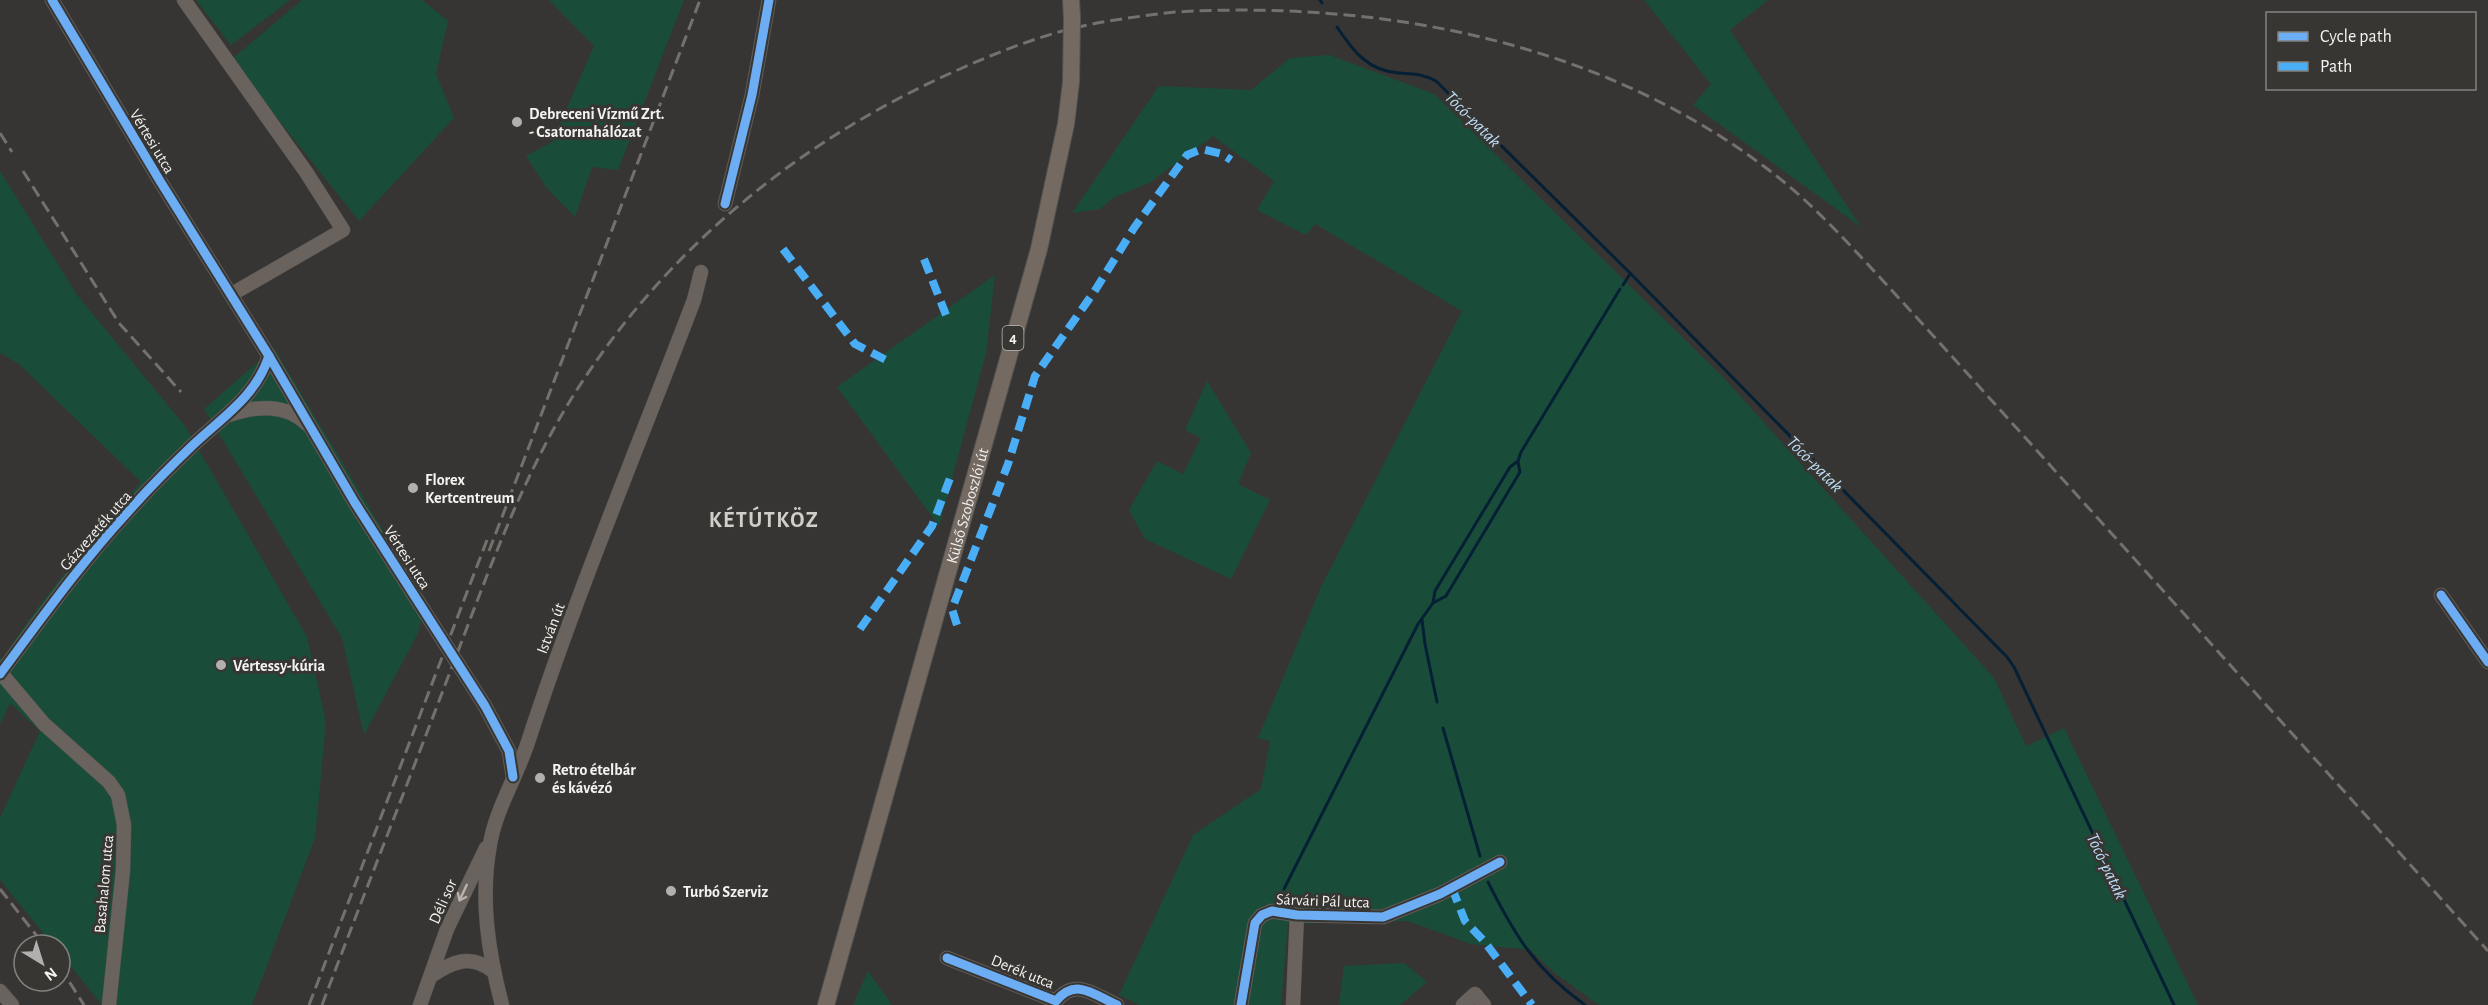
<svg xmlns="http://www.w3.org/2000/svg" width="2488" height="1005" font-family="'Alegreya Sans',sans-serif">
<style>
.green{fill:#1a4d39}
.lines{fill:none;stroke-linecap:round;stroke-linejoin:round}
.stream{stroke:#052035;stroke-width:3}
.minor-casing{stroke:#545352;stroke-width:15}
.major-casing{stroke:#545352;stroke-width:18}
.minor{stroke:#6a635d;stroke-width:14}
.major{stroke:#746a61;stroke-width:16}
.rail{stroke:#75706c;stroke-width:3;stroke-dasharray:12 6;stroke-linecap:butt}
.major-bridge-casing{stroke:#545352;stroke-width:18;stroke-linecap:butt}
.major-bridge{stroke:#746a61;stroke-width:16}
.quiet{stroke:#49aef6;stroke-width:8;stroke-dasharray:15 8;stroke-linecap:butt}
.cycleway-casing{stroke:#373633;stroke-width:13}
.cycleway{stroke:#6dadf4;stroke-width:9}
.oneway{stroke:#b6b2ae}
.poi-dot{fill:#b2b0af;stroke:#373633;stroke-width:2}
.labels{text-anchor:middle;stroke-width:6;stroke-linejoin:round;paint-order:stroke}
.shield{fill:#373633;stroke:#bbbab8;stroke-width:1.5}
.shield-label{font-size:15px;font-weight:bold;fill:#f4f3f1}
.poi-label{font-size:16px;font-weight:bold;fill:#f4f3f1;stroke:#373633;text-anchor:start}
.street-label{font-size:16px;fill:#f4f3f1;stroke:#373633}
.water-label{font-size:18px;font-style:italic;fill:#bdddf8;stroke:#373633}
.district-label{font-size:22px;font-weight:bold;letter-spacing:1.5px;fill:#d1cfcc;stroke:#373633}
</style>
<rect width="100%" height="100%" fill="#363534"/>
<g class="green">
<polygon points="196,0 290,0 231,45"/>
<polygon points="302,0 422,0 448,21 436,74 454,118 359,221 231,60"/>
<polygon points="549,0 684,0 618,170 592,167 575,217 546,187 526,156 552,142 594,46"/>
<polygon points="1644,0 1768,0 1730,30 1861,227 1693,105 1711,84"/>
<polygon points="1329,55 1434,94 1722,376 1994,678 2026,746 2064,728 2198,1005 1599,1005 1556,974 1530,950 1471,944 1408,921 1288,924 1281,1005 1140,1005 1119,995 1193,835 1261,789 1270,741 1258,738 1321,587 1462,311 1315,224 1306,235 1257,210 1274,181 1213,136 1149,183 1115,197 1100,209 1072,213 1159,86 1251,90 1290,58"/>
<path d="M0 171 77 295 185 426 307 637 326 722 315 838 252 1005H102L60 953V945H53L0 880V818L40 731 10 703 0 724V658L2 659C43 596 92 539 141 482L19 364 0 353Z"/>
<polygon points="995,275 986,353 939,526 837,387"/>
<polygon points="274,348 426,602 418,633 364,735 342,638 204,409"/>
<polygon points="1207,381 1251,453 1238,484 1270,500 1231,579 1145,539 1129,510 1157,461 1183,474 1201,438 1185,430"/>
<polygon points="1404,963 1427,982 1400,1005 1339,1005 1344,966"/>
<polygon points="868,971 892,1005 853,1005"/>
</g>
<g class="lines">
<g class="stream">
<polyline points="1320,0 1322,3"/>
<path d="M1337 27C1353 51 1368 71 1399 73 1414 74 1423 74 1436 81L1630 273 2007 657 2014 667 2174 1005"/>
<polyline points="1623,285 1630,274"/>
<polyline points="1433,603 1446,596 1520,472 1518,462"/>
<polyline points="1422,620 1425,644 1437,702"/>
<polyline points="1443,728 1480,856"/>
<path d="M1488 882C1515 936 1535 969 1585 1005"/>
<polyline points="1284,889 1418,624 1433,603 1435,591 1510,467 1518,461 1521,452 1620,289"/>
</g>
<g class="minor-casing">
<g id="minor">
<polyline points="52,0 160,181 269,356 355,503 485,706 509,751 513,777"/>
<polyline points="184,0 306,172 343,230 232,294"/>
<polyline points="725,204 752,95 769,0"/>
<path d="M229 415C254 406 286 403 307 424"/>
<polyline points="2441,595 2488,662"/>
<polyline points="0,672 44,724 109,782 118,795 124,825 123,870 109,1005"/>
<path d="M0 674C41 619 81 563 127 513 148 489 171 466 194 444 224 416 256 396 269 356"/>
<path d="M947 958 1056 1001C1076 977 1094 995 1117 1005"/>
<path d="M431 976C453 961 470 954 493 971"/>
<polyline points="0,991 12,1005"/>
<polyline points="420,1005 447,929 486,848"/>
<path d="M502 1005C488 951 480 899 490 844 496 809 517 776 528 742 577 592 638 447 694 300L701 272"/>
<polyline points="1241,1005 1255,923 1262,915 1272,911 1297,915 1383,917 1440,894 1500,862"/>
<polyline points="1293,1005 1297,915"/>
<polyline points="1463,1005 1475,994 1484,1005"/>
</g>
</g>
<g class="major-casing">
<g id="major">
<polyline points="1071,0 1072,18"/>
<path id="s1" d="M826 1005 1039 249 1066 124 1071 82"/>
</g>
</g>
<use href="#minor" class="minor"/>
<use href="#major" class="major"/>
<g class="rail">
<polyline points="0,133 12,152"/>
<polyline points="23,171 119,323 181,392"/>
<polyline points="489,551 700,0"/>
<polyline points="0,889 44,945"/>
<polyline points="60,967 84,1005"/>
<polyline points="309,1005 487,540"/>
<path d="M322 1005C364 894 408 783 450 672 489 571 525 466 586 376 676 241 804 139 951 73 984 58 1018 44 1052 34 1092 22 1133 17 1175 12 1386 0 1605 43 1774 174 1815 206 1849 244 1885 283 1934 336 1982 390 2031 444 2183 613 2336 782 2488 951"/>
</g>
<g class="major-bridge-casing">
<polyline id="major-bridge" points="1071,82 1072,18"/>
</g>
<use href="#major-bridge" class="major-bridge"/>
<g class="quiet">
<polyline points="783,249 855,344 886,360"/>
<polyline points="924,259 946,315"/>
<polyline points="957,625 952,609 1008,464 1035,376 1094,292 1134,228 1187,155 1202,149 1222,154 1231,160"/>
<polyline points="860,629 932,526 952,473"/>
<polyline points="1452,888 1465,921 1484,941 1532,1005"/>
</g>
<g class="cycleway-casing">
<g id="cycleway">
<polyline points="52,0 160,181 269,356 355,503 485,706 509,751 513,777"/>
<polyline points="725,204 752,95 769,0"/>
<polyline points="2441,595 2488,662"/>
<path d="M0 674C41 619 81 563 127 513 148 489 171 466 194 444 224 416 256 396 269 356"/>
<path d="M947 958 1056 1001C1076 977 1094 995 1117 1005"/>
<polyline points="1241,1005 1255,923 1262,915 1272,911 1297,915 1383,917 1440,894 1500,862"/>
</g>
</g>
<use href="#cycleway" class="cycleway"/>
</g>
<defs><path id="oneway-shaft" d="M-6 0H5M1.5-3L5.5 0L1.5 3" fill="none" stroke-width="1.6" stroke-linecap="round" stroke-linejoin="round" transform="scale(1.5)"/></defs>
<use class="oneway" href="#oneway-shaft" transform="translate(463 893) rotate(115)"/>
<g class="poi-dot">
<circle cx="517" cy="122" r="6"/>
<circle cx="413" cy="488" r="6"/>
<circle cx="221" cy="665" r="6"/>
<circle cx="540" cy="778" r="6"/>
<circle cx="671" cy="891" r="6"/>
</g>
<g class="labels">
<rect class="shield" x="1002.5" y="326" width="21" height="24" rx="4.5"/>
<g class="shield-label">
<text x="1013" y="343">4</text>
</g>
<g class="poi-label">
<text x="529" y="119">Debreceni Vízmű Zrt.<tspan x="529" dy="18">- Csatornahálózat</tspan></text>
<text x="425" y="485">Florex<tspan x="425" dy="18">Kertcentreum</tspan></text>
<text x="233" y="671">Vértessy-kúria</text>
<text x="552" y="775">Retro ételbár<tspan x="552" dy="18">és kávézó</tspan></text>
<text x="683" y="897">Turbó Szerviz</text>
</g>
<g class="street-label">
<text transform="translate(153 141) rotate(59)" y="6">Vértesi utca</text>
<text dy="6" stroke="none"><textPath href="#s1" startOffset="519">Külső Szoboszlói út</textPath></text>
<text transform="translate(95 530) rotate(-49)" y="6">Gázvezeték utca</text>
<text transform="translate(408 557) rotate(57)" y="6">Vértesi utca</text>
<text transform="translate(550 628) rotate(-69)" y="6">István út</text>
<text transform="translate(103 884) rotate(-85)" y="6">Basahalom utca</text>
<text transform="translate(1323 900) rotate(2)" y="6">Sárvári Pál utca</text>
<text transform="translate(442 901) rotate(-66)" y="6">Déli sor</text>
<text transform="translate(1023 971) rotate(22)" y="6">Derék utca</text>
</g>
<g class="water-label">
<text transform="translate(1473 119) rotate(45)" y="6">Tócó-patak</text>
<text transform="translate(1815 464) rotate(45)" y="6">Tócó-patak</text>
<text transform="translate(2107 866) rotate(64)" y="6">Tócó-patak</text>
</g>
<g class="district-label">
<text x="764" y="527">KÉTÚTKÖZ</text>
</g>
</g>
<rect x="2266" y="12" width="210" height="78" fill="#373633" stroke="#83827f" stroke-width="1.5"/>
<rect x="2278" y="32" width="30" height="9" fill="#6dadf4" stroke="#83827f" stroke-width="1.5"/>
<text x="2320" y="42" font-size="18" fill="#f4f3f1">Cycle path</text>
<rect x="2278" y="62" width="30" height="9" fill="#49aef6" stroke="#83827f" stroke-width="1.5"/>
<text x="2320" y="72" font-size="18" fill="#f4f3f1">Path</text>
<g transform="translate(42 963) rotate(142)"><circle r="28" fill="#373633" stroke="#83827f" stroke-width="1.5"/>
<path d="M0-4.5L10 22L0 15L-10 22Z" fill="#b2b0af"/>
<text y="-9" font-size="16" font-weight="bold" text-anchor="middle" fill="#f4f3f1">N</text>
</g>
</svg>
